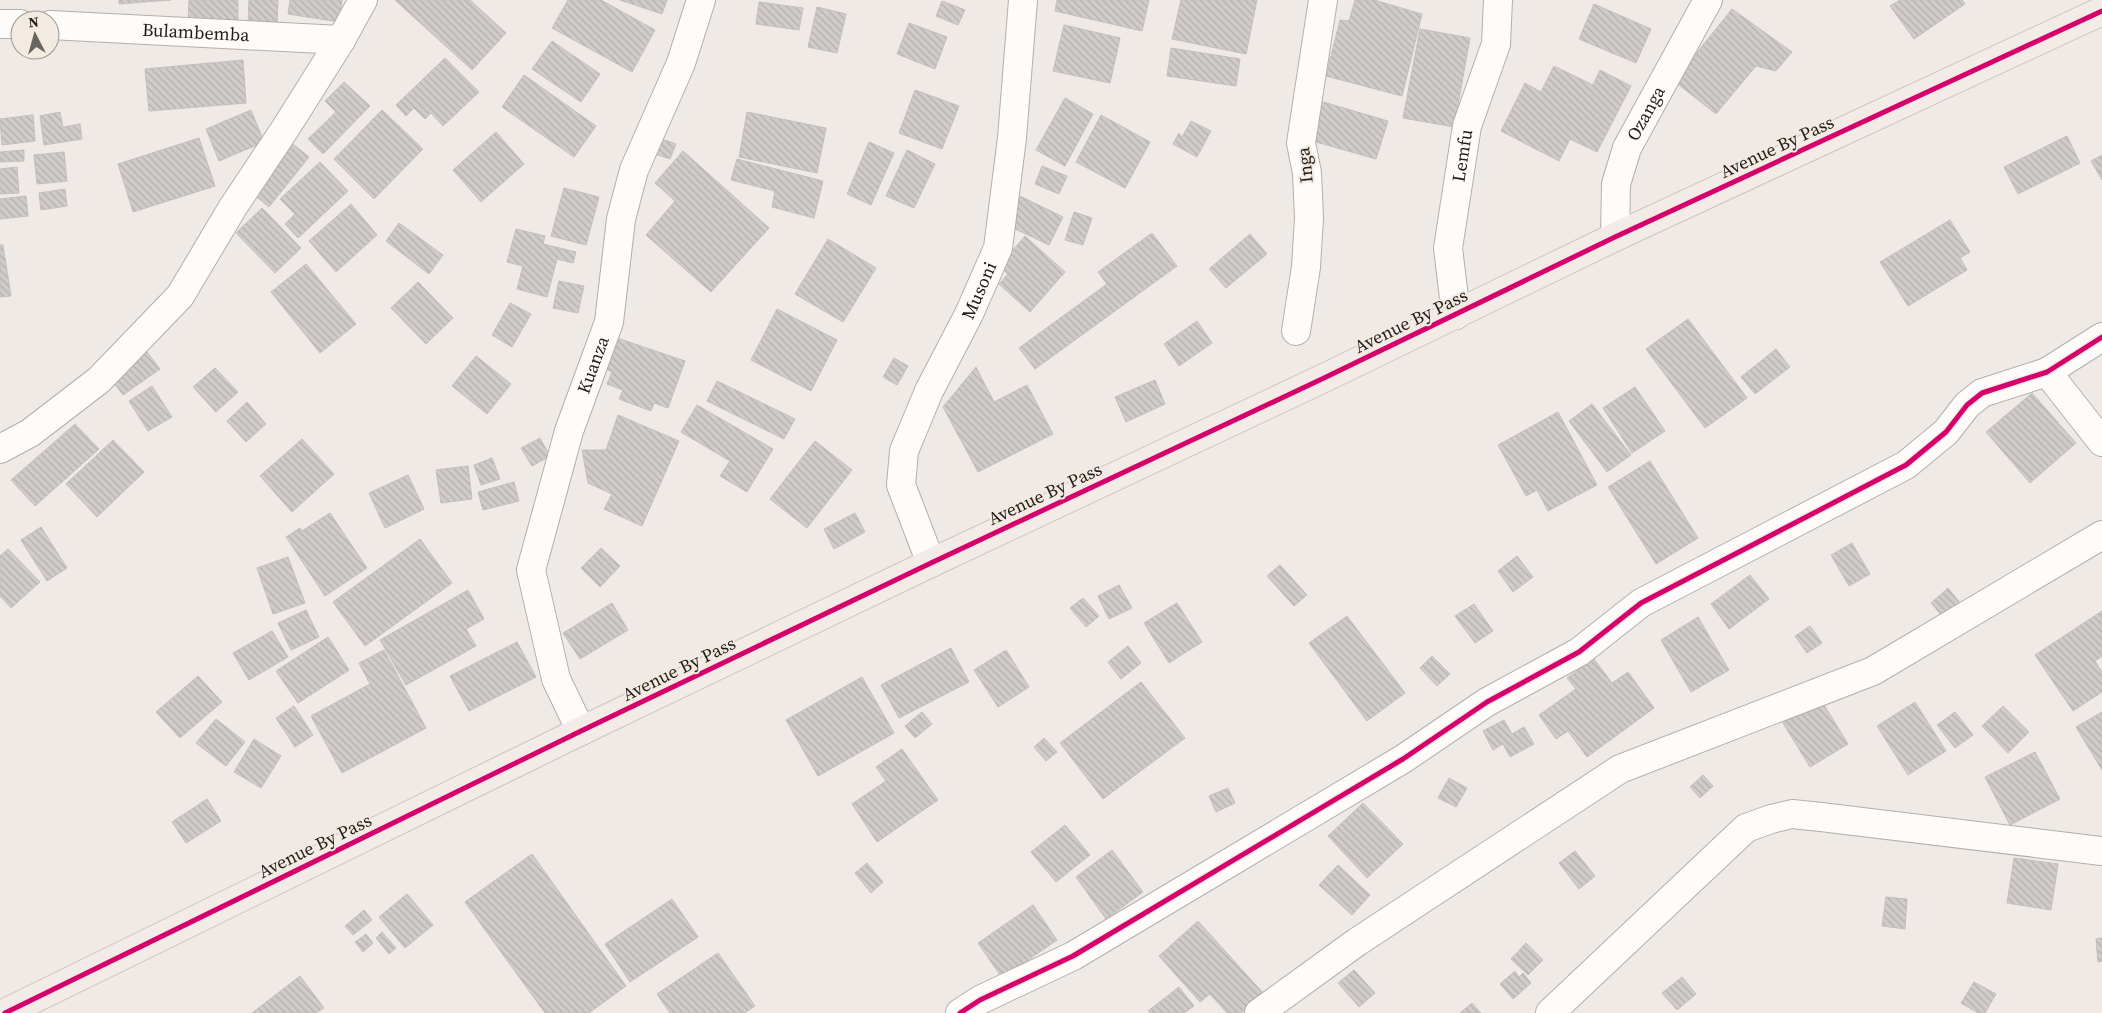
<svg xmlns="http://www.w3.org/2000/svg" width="2102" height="1013" font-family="'Source Serif 4',serif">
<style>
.building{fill:url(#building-back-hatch);stroke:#c3bfbd}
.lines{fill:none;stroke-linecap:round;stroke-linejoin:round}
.minor-casing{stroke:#b3afab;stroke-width:30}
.highway-casing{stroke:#c8c6c3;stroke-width:30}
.minor{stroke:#fdfcfb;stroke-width:28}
.highway{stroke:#f2ebe8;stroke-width:28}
.cycleway-casing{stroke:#f3eae1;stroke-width:8}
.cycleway{stroke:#d6006c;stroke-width:5}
.labels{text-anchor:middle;stroke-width:4;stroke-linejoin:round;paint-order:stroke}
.street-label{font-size:18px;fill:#1f1c19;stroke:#f3eae1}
</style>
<defs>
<pattern id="building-back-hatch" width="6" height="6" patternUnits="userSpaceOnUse" patternTransform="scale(1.25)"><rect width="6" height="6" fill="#d1cccb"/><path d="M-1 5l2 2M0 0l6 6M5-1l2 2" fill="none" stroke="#b3afae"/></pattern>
</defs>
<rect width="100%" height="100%" fill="#efeae5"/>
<g class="building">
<polygon points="119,0 171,0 119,4"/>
<polygon points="189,0 238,0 238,22 188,22"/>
<polygon points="249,0 278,0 277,26 248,24"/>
<polygon points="290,0 342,0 339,22 288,14"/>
<polygon points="395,0 470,0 506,33 472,70"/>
<polygon points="568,0 601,0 655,30 632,72 552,28"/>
<polygon points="620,0 667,0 662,14"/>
<polygon points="1057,0 1149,0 1142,31 1055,11"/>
<polygon points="1181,0 1257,0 1246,54 1172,39"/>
<polygon points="1355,0 1374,0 1422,14 1402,96 1326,76 1340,20 1349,21"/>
<polygon points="1900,0 1962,0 1965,4 1914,39 1890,6"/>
<polygon points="942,1 965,10 958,25 936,16"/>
<polygon points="759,2 803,8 799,30 756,24"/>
<polygon points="1594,4 1651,29 1636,63 1579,39"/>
<polygon points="817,7 846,14 837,53 808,47"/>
<polygon points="1732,9 1792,52 1776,71 1756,66 1716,114 1674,81"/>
<polygon points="909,23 947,37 935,69 897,54"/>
<polygon points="1064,25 1120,38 1110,83 1053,71"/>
<polygon points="1420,29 1470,38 1454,127 1403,118"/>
<polygon points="552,41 600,74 581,102 532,69"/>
<polygon points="1171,48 1240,59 1236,86 1167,76"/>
<polygon points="445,58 479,92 443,126 431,113 425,119 414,108 406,116 396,105"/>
<polygon points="243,60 246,103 149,111 145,69"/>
<polygon points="1554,66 1593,85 1600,70 1631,86 1597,152 1570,139 1559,161 1501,131 1525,83 1541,92"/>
<polygon points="524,75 596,126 574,157 502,107"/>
<polygon points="344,82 370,106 323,154 308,139 336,112 325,101"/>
<polygon points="915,90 959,106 942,149 899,133"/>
<polygon points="1065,98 1093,114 1065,166 1036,150"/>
<polygon points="1320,101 1388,121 1376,159 1309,140"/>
<polygon points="251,110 264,142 219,161 206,129"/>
<polygon points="382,110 423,149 374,199 334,159"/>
<polygon points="60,112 63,127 80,124 82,139 44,145 40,116"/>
<polygon points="747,112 826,128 817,173 739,157"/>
<polygon points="33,115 35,141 2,145 0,119"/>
<polygon points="1101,115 1150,142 1125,188 1076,162"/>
<polygon points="1191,121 1211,131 1197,157 1173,144 1179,133 1182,137"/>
<polygon points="496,132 524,164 481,202 453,170"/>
<polygon points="2067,136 2080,163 2018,194 2004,167"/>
<polygon points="656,137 676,144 670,159 649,152"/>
<polygon points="199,138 215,186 133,212 118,164"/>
<polygon points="869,142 894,153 871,205 847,194"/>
<polygon points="293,144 309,157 269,207 253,194"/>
<polygon points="24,150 24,161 0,162 0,152"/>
<polygon points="907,150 935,164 914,208 886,196"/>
<polygon points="683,151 769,228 711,292 646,235 675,201 655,183"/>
<polygon points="64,152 67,181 37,184 34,155"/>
<polygon points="2102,155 2102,180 2091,161"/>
<polygon points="737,159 823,181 814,218 772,207 775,191 731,180"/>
<polygon points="320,162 348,191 298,238 285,224 295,214 280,199"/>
<polygon points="1042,166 1067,176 1059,194 1035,184"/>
<polygon points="17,167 19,193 0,194 0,169"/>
<polygon points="564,188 599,197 586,245 551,236"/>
<polygon points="65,189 67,206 41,210 39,193"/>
<polygon points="26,196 28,216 0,219 0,199"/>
<polygon points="1020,196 1063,217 1049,245 1007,225"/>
<polygon points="351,204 377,235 336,272 309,241"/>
<polygon points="262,208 301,248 275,273 236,233"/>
<polygon points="1074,212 1092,218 1083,245 1065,240"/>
<polygon points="1950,220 1970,252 1960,258 1967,270 1908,306 1880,262"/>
<polygon points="399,223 443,255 429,274 386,241"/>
<polygon points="516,229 545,236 543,244 576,252 573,263 557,259 547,297 517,289 523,266 507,262"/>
<polygon points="1152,233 1177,266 1035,369 1019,348 1107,284 1098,272"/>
<polygon points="1250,234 1267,254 1226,288 1209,269"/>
<polygon points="1025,236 1065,272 1030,312 999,284 1008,274 999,266"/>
<polygon points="828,239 876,268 843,322 795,294"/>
<polygon points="0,245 3,245 11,296 0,297"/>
<polygon points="306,264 356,324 320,353 271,292"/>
<polygon points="559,281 584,286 578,313 553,308"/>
<polygon points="418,282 453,318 426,344 391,308"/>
<polygon points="510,303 531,314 512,347 492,335"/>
<polygon points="777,309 837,340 811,391 751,360"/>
<polygon points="1688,319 1747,398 1705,428 1646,349"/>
<polygon points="1197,321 1212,343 1179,366 1164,344"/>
<polygon points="617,338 685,361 668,408 654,403 651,411 619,399 623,390 607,384 612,372 606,369"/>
<polygon points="1776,349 1790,367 1755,394 1741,377"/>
<polygon points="147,352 160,369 123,395 111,379"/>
<polygon points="476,356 511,384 487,414 452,386"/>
<polygon points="894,358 908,366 897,385 883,377"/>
<polygon points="976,367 994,402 1027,385 1053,434 978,472 943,407"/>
<polygon points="215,368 238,392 216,412 193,387"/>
<polygon points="1155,380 1165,404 1126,422 1115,397"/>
<polygon points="717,381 795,419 784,439 707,401"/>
<polygon points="152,386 172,417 148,431 129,401"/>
<polygon points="1635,387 1665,431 1632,453 1603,408"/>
<polygon points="2032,393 2076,443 2030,483 1986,432"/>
<polygon points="247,402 266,424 246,442 227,421"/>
<polygon points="1592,404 1631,455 1607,472 1569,421"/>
<polygon points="697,405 773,449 747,492 720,476 730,461 681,432"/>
<polygon points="1558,412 1597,485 1548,511 1537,490 1526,496 1498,445"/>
<polygon points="618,415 679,441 642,526 604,509 612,494 588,483 582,450 606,450"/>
<polygon points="75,424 99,449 35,506 11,480"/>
<polygon points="540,438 550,456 532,466 521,448"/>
<polygon points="302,439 334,474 292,512 260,476"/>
<polygon points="113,440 144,472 97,517 66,484"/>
<polygon points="815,441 852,470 807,528 770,499"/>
<polygon points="492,458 500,479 481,485 474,465"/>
<polygon points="1650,461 1698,538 1656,564 1608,487"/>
<polygon points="468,466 472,499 441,503 436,470"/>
<polygon points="408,475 424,509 385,528 369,493"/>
<polygon points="514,482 519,501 483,510 478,492"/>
<polygon points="330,513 367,568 325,596 286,537 300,528 302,531"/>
<polygon points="855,513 865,532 834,549 824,529"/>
<polygon points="41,527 67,568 47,581 21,540"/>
<polygon points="420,539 452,583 365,646 333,602"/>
<polygon points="1852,543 1870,574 1849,586 1831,555"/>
<polygon points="601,548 620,566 600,587 581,568"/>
<polygon points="8,549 40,582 11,608 0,596 0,556"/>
<polygon points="1517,556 1533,577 1513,592 1498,571"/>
<polygon points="288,557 305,603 273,614 257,568"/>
<polygon points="1280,565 1307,595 1294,606 1267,576"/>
<polygon points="1750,575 1769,599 1729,629 1711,604"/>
<polygon points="1119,585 1132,608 1109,619 1098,596"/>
<polygon points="1948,588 1961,604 1944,618 1931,603"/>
<polygon points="468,590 484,619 466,629 476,646 406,685 380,640"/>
<polygon points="1083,598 1099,616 1086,627 1070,608"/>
<polygon points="612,603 628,630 580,659 563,633"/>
<polygon points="1177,603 1202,642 1169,663 1144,623"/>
<polygon points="1474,604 1493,631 1475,643 1455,616"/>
<polygon points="306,610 319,637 291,650 278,623"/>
<polygon points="2102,611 2102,656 2095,661 2102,672 2102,692 2073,711 2035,655"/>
<polygon points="1347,616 1405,693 1367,721 1309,643"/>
<polygon points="1698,617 1729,670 1691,692 1661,640"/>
<polygon points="1810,626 1822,643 1807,653 1795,636"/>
<polygon points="272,631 288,657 249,680 233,653"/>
<polygon points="328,637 349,670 298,703 276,671"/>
<polygon points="517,642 536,677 469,711 450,676"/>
<polygon points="1128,646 1141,663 1121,679 1108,662"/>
<polygon points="951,648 969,682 899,718 881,685"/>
<polygon points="384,650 426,728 342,773 311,716 370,684 359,663"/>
<polygon points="1006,650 1029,687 998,707 974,670"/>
<polygon points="1432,656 1450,674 1437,686 1420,668"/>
<polygon points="1594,659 1612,683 1628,672 1654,708 1587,757 1568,731 1556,739 1539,715 1576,689 1567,678"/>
<polygon points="198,676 222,702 180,738 156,712"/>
<polygon points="862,677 894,733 818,776 786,720"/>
<polygon points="1141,682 1185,738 1103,799 1060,743"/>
<polygon points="1821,700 1848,744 1810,767 1783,723"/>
<polygon points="1915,702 1946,751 1908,775 1877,726"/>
<polygon points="294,706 313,735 295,747 276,718"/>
<polygon points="2003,706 2029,732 2008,753 1982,726"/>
<polygon points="922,712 932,724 915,738 905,726"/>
<polygon points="1955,712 1973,735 1955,748 1937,725"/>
<polygon points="2102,712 2102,770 2076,727"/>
<polygon points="216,719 245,742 226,766 196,743"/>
<polygon points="1504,720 1512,734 1524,727 1534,744 1510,757 1503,744 1493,750 1483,731"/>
<polygon points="1044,738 1057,752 1046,761 1034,747"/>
<polygon points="254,739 281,756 261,788 234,772"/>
<polygon points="902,749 938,800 877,842 852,804 886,781 876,767"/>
<polygon points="2035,752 2060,799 2010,825 1985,777"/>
<polygon points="1703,775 1713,786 1700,798 1690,787"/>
<polygon points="1449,778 1467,788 1456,807 1438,798"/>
<polygon points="1228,788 1235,803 1216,812 1209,796"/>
<polygon points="207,799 221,821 186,843 172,822"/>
<polygon points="1363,803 1403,844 1367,878 1328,836"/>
<polygon points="1065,825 1090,855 1056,882 1031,852"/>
<polygon points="1112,850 1143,892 1106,919 1076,877"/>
<polygon points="1575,851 1595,876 1579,889 1559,863"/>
<polygon points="532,854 626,986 589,1013 545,1013 465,902"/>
<polygon points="2014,858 2058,864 2051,910 2007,903"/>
<polygon points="867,863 883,882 871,893 855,873"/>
<polygon points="1338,865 1370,895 1352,915 1319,885"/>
<polygon points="407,894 433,925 405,948 379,917"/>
<polygon points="1886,897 1907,899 1905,929 1882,926"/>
<polygon points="672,899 698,937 630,982 605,944"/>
<polygon points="1033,905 1057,940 1002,978 978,943"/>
<polygon points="364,910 372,920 353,935 345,926"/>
<polygon points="1198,921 1263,993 1241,1013 1227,1013 1210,994 1200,1002 1159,956"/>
<polygon points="382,932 396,948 389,954 376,938"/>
<polygon points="366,934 373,943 363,952 355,942"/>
<polygon points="2102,938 2102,961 2098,962 2096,939"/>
<polygon points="1526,943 1543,960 1528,975 1511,959"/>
<polygon points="718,953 755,1006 745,1013 670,1013 657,994"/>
<polygon points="1354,970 1375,993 1359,1007 1338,983"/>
<polygon points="1515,971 1519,977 1523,973 1531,983 1513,999 1500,984"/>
<polygon points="300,976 324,1008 316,1013 252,1013"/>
<polygon points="1682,977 1696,994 1677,1010 1662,993"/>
<polygon points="1974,982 1996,994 1985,1013 1978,1013 1961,1003"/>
<polygon points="1179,987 1194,1006 1184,1013 1150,1013 1148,1011"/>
<polygon points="1472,1003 1481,1013 1460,1013"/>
</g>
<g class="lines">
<g class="minor-casing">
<g id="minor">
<polyline points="0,24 20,24"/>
<path id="s1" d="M50 25 341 40"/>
<path id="s2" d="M1615 237 1616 184 1627 148 1708 0"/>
<path id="s3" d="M1456 315 1448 248 1467 126 1496 44 1498 0"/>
<polyline points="1296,331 1306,267 1309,218 1307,173 1301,143 1323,0"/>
<polyline points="2047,372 2102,442"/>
<polyline points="0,449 30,433 99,380 180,296 233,207 285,129 341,40 363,0"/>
<path id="s4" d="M931 563 901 485 904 451 929 391 969 314 998 248 1012 138 1023 0"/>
<path id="s5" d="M581 731 556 679 531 570 569 431 609 322 621 219 634 170 681 63 701 0"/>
<polyline points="960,1013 980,1000 1073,956 1403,759 1487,702 1579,652 1641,603 1906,465 1946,432 1967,405 1982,393 2047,372 2102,337"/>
<polyline points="1259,1013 1357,942 1620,769 1873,671 2102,535"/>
<polyline points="1550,1013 1746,828 1771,819 1792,814 1821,817 2102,851"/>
</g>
</g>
<g class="highway-casing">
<polyline id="highway" points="5,1013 581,731 931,563 1324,378 1615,237 2102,11"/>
</g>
<use href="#minor" class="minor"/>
<use href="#highway" class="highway"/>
<g class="cycleway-casing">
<g id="cycleway">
<polyline points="5,1013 581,731 931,563 1324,378 1615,237 2102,11"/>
<polyline points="960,1013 980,1000 1073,956 1403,759 1487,702 1579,652 1641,603 1906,465 1946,432 1967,405 1982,393 2047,372 2102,337"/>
</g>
</g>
<use href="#cycleway" class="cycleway"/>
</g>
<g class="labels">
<g class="street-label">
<text dy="6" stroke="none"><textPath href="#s1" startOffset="146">Bulambemba</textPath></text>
<text dy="6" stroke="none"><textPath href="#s2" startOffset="130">Ozanga</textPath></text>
<text transform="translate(1777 147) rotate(-25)" y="6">Avenue By Pass</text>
<text dy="6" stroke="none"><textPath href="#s3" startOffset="161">Lemfu</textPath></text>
<text transform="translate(1305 165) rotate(-96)" y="6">Inga</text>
<text dy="6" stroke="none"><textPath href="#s4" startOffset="295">Musoni</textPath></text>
<text transform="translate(1411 321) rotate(-26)" y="6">Avenue By Pass</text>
<text dy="6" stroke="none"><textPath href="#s5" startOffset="384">Kuanza</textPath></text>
<text transform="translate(1045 494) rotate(-25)" y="6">Avenue By Pass</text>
<text transform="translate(679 669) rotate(-26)" y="6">Avenue By Pass</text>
<text transform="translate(315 846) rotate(-26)" y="6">Avenue By Pass</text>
</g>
</g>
<g transform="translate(35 35) rotate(354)"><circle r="24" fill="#f3eae1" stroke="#9e9891"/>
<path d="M0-4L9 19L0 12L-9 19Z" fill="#686460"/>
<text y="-8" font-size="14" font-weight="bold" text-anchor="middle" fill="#1f1c19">N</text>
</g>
</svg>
